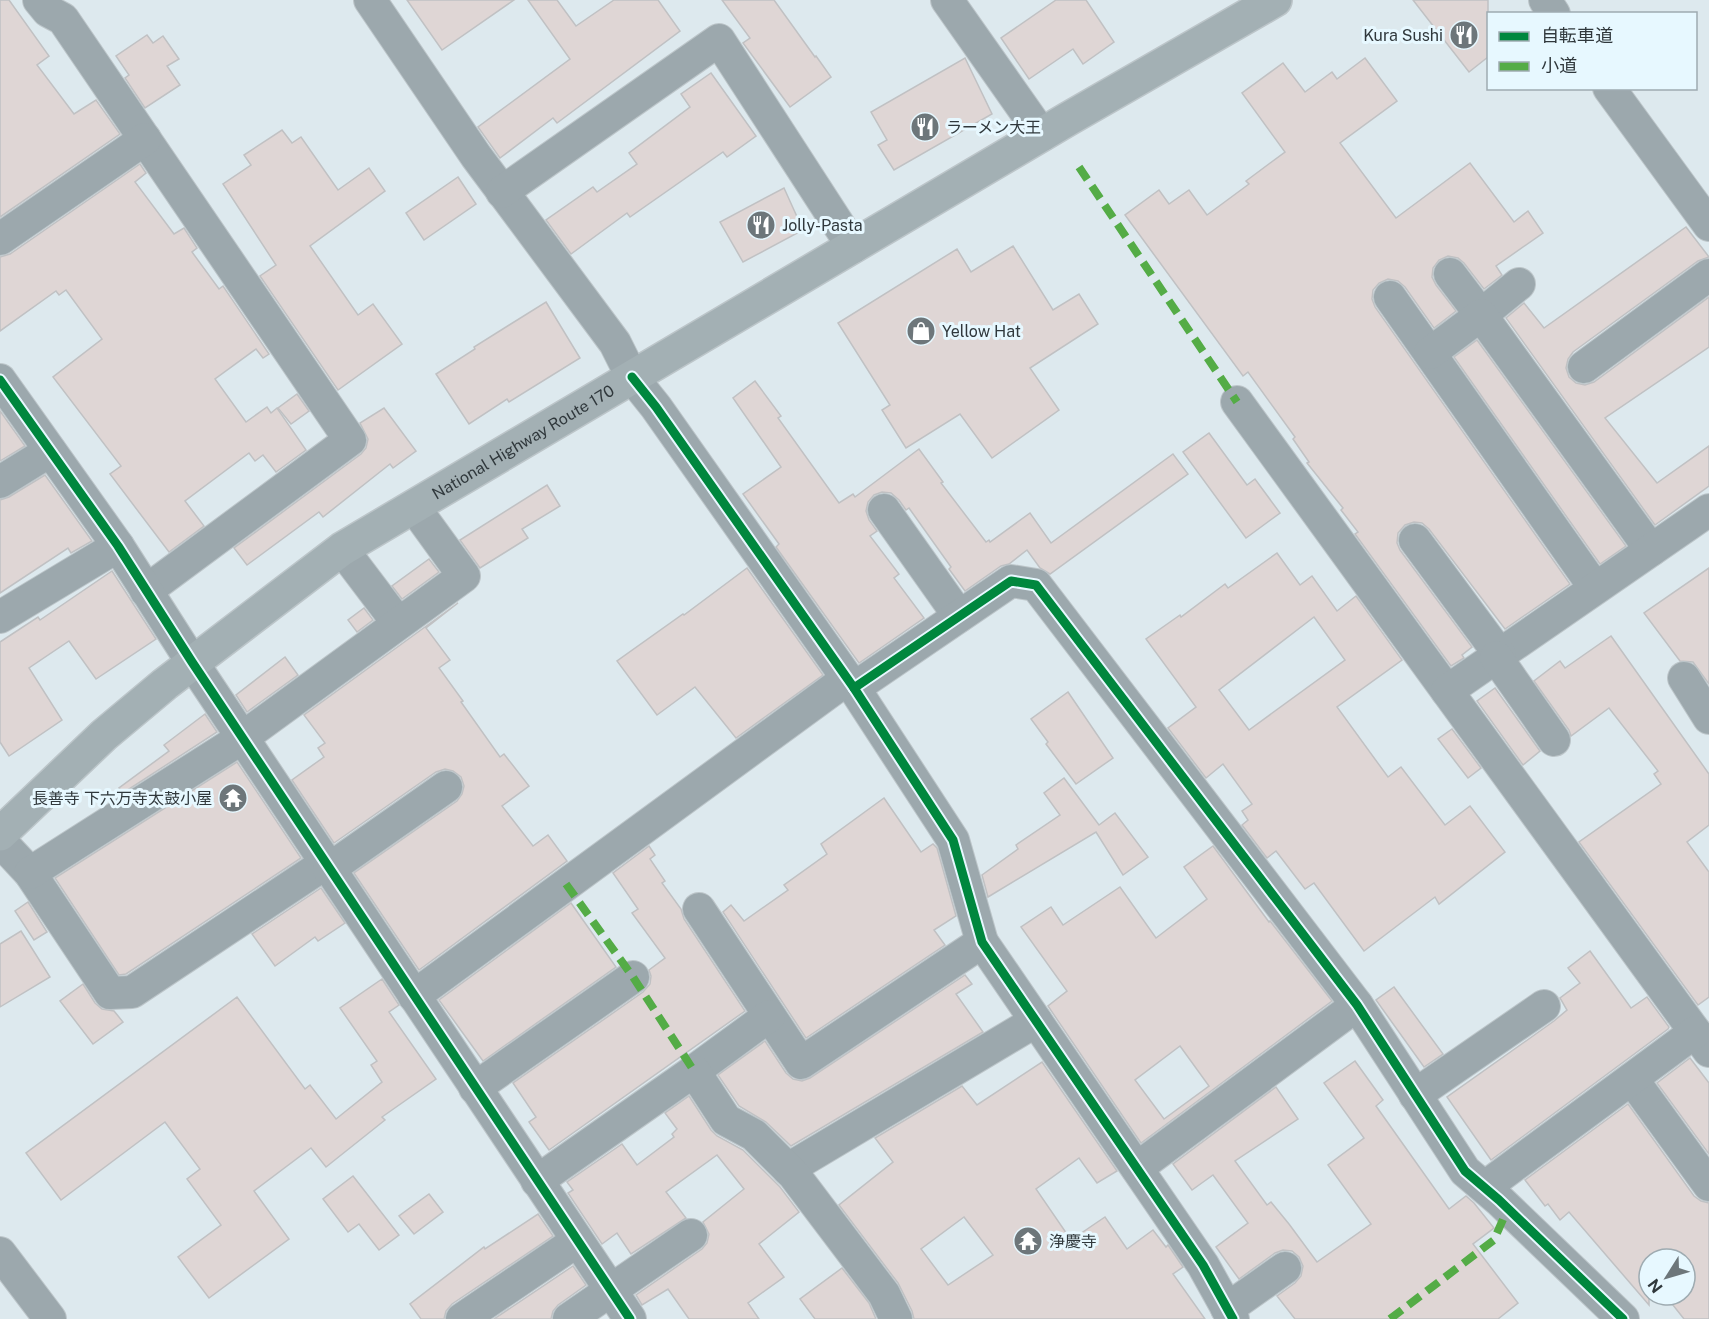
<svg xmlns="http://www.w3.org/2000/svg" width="1709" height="1319" font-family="'Public Sans','Noto Sans JP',sans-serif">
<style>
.building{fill:#dfd6d5;stroke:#c0c1c3;stroke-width:1.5;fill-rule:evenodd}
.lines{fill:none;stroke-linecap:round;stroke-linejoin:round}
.minor-casing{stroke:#bcc5c9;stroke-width:34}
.highway-casing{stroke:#bcc5c9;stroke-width:36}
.minor{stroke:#9ca8ad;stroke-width:32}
.highway{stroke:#a3b0b4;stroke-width:33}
.quiet{stroke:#54ac46;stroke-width:8;stroke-dasharray:15 8;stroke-linecap:butt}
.cycleway-casing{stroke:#e7f8ff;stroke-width:13}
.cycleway{stroke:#00873e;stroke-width:9}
.labels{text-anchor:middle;stroke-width:6;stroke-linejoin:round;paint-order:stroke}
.poi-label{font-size:16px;fill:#30383c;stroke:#e7f8ff;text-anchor:start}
.street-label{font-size:16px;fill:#30383c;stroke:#e7f8ff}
</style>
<rect width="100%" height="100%" fill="#dde9ee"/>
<g class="building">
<polygon points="0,0 9,0 49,56 37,65 74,114 96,100 120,134 0,217"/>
<polygon points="407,0 514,0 442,50"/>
<polygon points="528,0 557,0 576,26 614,0 658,0 680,31 557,123 553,118 500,158 478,127 570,59"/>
<polygon points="722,0 774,0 815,57 816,56 831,77 790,107 743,43 750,38"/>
<polygon points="1056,0 1086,0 1114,42 1083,64 1073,49 1029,79 1001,38"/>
<polygon points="1413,0 1488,0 1488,57 1469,72"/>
<polygon points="147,35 153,43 163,36 179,59 167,66 180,85 145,108 125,78 129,75 116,56"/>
<polygon points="965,58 992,114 894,170 878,145 887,140 871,112"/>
<polygon points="1365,58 1397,101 1340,143 1396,218 1470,163 1514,222 1528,211 1543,233 1496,266 1502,275 1484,289 1464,263 1458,258 1448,256 1439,260 1433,268 1432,277 1436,285 1456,311 1434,328 1405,287 1398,281 1388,279 1379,283 1373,290 1372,299 1375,307 1570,584 1505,629 1429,529 1422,523 1414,522 1405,525 1398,533 1397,543 1400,550 1472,647 1462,655 1464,658 1451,666 1355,534 1358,532 1341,510 1343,508 1307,463 1309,462 1293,439 1295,437 1248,372 1243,376 1125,215 1159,190 1169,204 1189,190 1207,215 1249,184 1246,181 1285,152 1242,93 1283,63 1305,92 1332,72 1337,79"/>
<polygon points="711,73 756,136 727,157 723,152 630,217 627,213 571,254 546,220 593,187 597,192 637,164 629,153 690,107 681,94"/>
<polygon points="282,130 292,143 301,137 338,190 369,168 385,191 310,246 358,315 373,304 402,344 338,390 260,276 276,265 223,184 251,165 244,155"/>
<polygon points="140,164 146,173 135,182 174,234 184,228 197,248 192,252 219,289 223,286 269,354 263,358 256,349 215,379 246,422 267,407 271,413 277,408 306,450 276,472 263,455 255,461 249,453 185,501 204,526 169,552 110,474 121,466 53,377 102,339 66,290 59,295 56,291 0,331 0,257 10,254"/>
<polygon points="458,177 476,204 424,240 406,213"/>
<polygon points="784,188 803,230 743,262 720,222"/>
<polygon points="1686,227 1709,257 1698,261 1573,352 1568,359 1566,368 1569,377 1576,383 1585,385 1594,382 1709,297 1709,347 1605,418 1657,483 1709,446 1709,486 1655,525 1506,318 1524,303 1544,328"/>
<polygon points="1013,246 1053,310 1079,294 1098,324 1030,368 1059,410 992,458 960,414 906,448 882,410 890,405 838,323 957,249 971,272"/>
<polygon points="546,302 580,358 509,402 507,399 469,424 436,374 475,349 474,347"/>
<polygon points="1477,340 1626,546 1600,564 1454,357"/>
<polygon points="755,381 781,416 778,418 839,503 853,494 855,497 919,449 943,482 941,483 986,542 989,540 990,542 1030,513 1051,543 1173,454 1188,474 1050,574 1040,568 1027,550 1009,564 1001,566 965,591 949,569 951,567 909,508 906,510 899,500 891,493 882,492 874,495 868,502 866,511 869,520 877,531 870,536 899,574 894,578 924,618 859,663 776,547 779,544 743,494 781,467 733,398"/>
<polygon points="297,394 309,411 291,424 278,408"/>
<polygon points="384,408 416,451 393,468 390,464 323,517 319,512 247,565 234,548 361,454 366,448 368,439 360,423"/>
<polygon points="0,411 25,446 0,461"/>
<polygon points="1209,433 1247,485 1255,479 1280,513 1246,538 1183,452"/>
<polygon points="45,475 92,541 71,553 68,548 0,593 0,500 9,497"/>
<polygon points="547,485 560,506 522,529 528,538 480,568 460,540"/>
<path d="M1277 553 1300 585 1312 576 1337 611 1356 596 1402 660 1337 707 1388 777 1401 767 1445 825 1470 806 1505 852 1439 904 1435 897 1364 951 1314 883 1305 889 1276 851 1267 858 1242 825 1248 820 1242 811 1252 804 1223 764 1206 778 1168 728 1196 707 1146 639 1180 615 1181 617 1225 584 1228 588ZM1314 617 1345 660 1249 730 1219 690Z"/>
<polygon points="429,559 439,572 402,599 392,586"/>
<polygon points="747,568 823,675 736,738 695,687 657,715 617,661 683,614 684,615"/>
<polygon points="1709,568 1709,684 1693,662 1680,661 1644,613"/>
<polygon points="112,571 156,639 96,679 69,641 29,668 62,720 9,756 0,742 0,642 38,617 40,620"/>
<polygon points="458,603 426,628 450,660 439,668 463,701 461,702 500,757 504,754 529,786 502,806 533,846 548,835 567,861 419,970 354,873 457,801 462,794 464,786 461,777 453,771 445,769 436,772 334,843 292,780 324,757 318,748 325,743 304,715"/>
<polygon points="364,608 373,620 357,632 348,620"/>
<polygon points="1611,636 1709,774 1709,825 1687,842 1709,872 1709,997 1698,1005 1579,842 1661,784 1654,774 1658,771 1609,708 1571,736 1569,730 1534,681 1560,661 1565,668"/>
<polygon points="285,657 298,675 247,712 236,695"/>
<polygon points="1495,688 1540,751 1523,765 1477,701"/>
<polygon points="1068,692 1113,758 1076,784 1046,744 1048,742 1031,719"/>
<polygon points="205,714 217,732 123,793 119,788 169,751 164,745"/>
<polygon points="1452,729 1481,768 1468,778 1438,739"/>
<polygon points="237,762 301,858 126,974 119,975 55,878"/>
<polygon points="1064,778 1099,825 1115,813 1148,857 1123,875 1096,832 988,897 982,875 1018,849 1016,845 1060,815 1044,793"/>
<polygon points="884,798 921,852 933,844 937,848 956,916 934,930 945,945 806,1038 723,912 731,905 744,921 788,890 784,885 827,854 821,844"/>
<polygon points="649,846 655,855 650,859 665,881 662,883 681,909 684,919 745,1011 549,1150 529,1122 536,1117 513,1083 643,992 650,984 651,976 649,970 665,958 632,913 638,909 613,873"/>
<path d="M1213 846 1269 922 1270 921 1332 1001 1141 1143 1048 1006 1067 991 1021 927 1051 907 1063 925 1120 887 1156 938 1207 899 1184 867ZM1180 1046 1209 1086 1164 1119 1135 1080Z"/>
<polygon points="321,888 345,923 318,941 315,937 275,966 252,934"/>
<polygon points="28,902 47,932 34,940 15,911"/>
<polygon points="571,903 616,967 483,1061 439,1000"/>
<polygon points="21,931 50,977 0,1007 0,944"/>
<polygon points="1590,951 1631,1008 1647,997 1669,1027 1668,1029 1491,1160 1447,1097 1554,1021 1567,1010 1560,998 1580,983 1568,968"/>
<polygon points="965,975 972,984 956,994 983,1032 791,1146 766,1122 739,1106 718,1075 765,1041 786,1073 793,1079 802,1081 810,1078"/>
<polygon points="382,979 399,1005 389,1012 436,1079 382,1117 385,1120 326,1167 311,1148 254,1191 289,1239 209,1298 178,1257 221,1225 187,1179 200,1169 165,1122 61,1200 26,1153 237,997 305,1089 310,1085 336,1119 382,1082 371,1065 377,1061 340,1008"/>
<polygon points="83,984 95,1003 102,1009 114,1011 123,1022 93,1044 60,1001"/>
<polygon points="1394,987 1443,1054 1424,1067 1376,1000"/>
<polygon points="1690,1058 1709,1083 1709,1154 1657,1083"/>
<polygon points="1355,1061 1383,1100 1376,1106 1449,1209 1466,1196 1474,1203 1494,1228 1473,1244 1518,1303 1498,1319 1295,1319 1277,1296 1295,1283 1301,1276 1303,1266 1299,1257 1292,1251 1283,1250 1275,1253 1239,1279 1216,1247 1248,1223 1213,1175 1192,1190 1173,1164 1276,1087 1298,1119 1235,1161 1267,1205 1271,1202 1289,1224 1317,1262 1371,1224 1328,1165 1364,1138 1324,1083"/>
<path d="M1042 1062 1117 1171 1097 1183 1079 1158 1036 1189 1071 1240 1105 1217 1127 1249 1153 1230 1166 1247 1168 1245 1183 1267 1173 1274 1205 1319H914L912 1311 898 1283 839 1205 893 1162 875 1138 962 1086 977 1105ZM964 1217 993 1255 948 1285 921 1249Z"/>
<polygon points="689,1096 711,1130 717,1136 743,1150 780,1187 799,1212 759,1244 784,1277 748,1303 759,1319 689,1319 668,1289 642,1305 636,1295 702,1249 707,1243 709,1234 703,1222 744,1189 717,1155 666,1192 686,1218 631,1254 617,1233 602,1244 568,1193 573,1190 567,1182 622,1144 637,1165 674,1137 672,1134 677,1129 665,1113"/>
<polygon points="1628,1104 1694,1196 1701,1201 1709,1203 1709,1319 1684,1319 1665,1295 1685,1295 1685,1259 1649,1259 1649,1305 1569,1212 1560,1220 1548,1204 1545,1206 1525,1180"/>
<polygon points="353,1176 399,1235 379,1250 359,1224 348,1232 323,1199"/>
<polygon points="429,1194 443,1212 414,1234 399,1216"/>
<polygon points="538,1214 553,1236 452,1304 446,1311 444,1319 421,1319 410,1304 484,1247 485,1249"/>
<polygon points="573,1266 586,1285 558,1305 553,1311 551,1319 494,1319"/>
<polygon points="842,1268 869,1303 876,1319 815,1319 800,1299"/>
</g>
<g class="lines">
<g class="minor-casing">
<g id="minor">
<polyline points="39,0 48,11 63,19 350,440 146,591"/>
<polyline points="370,0 476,156 615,343 632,377 656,407 854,688 953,840 982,942 1203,1265 1233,1319"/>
<polyline points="947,0 1042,135"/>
<polyline points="1545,0 1554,14"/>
<polyline points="1609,88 1709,225"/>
<polyline points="502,192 719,40 853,247"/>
<polyline points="0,239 145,139"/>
<polyline points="1450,274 1481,315 1519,284"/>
<polyline points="1390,297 1595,588"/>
<polyline points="1430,353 1481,315 1651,550"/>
<polyline points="1584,367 1709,275"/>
<polyline points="0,380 118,546 192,662 630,1319"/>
<polyline points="1237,402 1447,691"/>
<polyline points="0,482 50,451"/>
<polyline points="884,510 959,616"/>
<polyline points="1709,510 1447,691 1709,1051"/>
<polyline points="1415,540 1500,655"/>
<polyline points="342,549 398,623"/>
<polyline points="0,617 118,546"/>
<polyline points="1496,657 1554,740"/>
<polyline points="1684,678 1709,718"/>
<polyline points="854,688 1011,581 1036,585 1357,1005 1465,1171 1499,1200 1623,1319"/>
<polyline points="0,841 30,873 110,993 132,992 326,863"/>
<polyline points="329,869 446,787"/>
<polyline points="30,873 242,738 464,576 414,507"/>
<polyline points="699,909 801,1063 982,942"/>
<polyline points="414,996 847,679"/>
<polyline points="694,1071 769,1016"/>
<polyline points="1632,1079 1709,1185"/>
<polyline points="475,1088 633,977"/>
<polyline points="1415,1095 1544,1006"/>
<polyline points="1137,1168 1357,1005"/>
<polyline points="788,1169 1036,1021"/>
<polyline points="537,1181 694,1071 726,1120 754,1135 794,1175 884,1294 896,1319"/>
<polyline points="1485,1187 1695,1032"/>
<polyline points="0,1253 50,1319"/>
<polyline points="1227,1309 1285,1268"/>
<polyline points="462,1319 577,1241"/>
<polyline points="569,1319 691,1235"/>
</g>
</g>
<g class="highway-casing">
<g id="highway">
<path id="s1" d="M0 834 104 735 165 684 342 549 1068 119 1275 0"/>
</g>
</g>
<use href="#minor" class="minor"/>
<use href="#highway" class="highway"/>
<g class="quiet">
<polyline points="1079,167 1237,402"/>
<polyline points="566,884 633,977 694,1071"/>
<polyline points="1390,1319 1494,1240 1508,1208"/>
</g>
<g class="cycleway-casing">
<g id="cycleway">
<polyline points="632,377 656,407 854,688 953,840 982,942 1203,1265 1233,1319"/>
<polyline points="0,380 118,546 192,662 630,1319"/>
<polyline points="854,688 1011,581 1036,585 1357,1005 1465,1171 1499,1200 1623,1319"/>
</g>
</g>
<use href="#cycleway" class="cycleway"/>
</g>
<defs>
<g id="restaurant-disc" transform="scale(1.5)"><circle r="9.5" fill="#6d767a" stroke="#e7f8ff"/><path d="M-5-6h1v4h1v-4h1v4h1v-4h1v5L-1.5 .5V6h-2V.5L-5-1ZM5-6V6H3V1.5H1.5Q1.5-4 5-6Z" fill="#fff"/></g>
<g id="shop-disc" transform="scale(1.5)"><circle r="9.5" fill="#6d767a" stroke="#e7f8ff"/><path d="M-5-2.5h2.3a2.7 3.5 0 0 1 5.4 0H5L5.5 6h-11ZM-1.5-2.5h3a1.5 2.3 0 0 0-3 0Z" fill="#fff"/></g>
<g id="temple-disc" transform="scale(1.5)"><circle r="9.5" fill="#6d767a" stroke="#e7f8ff"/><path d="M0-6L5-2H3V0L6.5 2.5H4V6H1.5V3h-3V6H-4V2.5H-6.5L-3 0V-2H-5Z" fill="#fff"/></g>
</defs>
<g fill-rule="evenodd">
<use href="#restaurant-disc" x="1464" y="35"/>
<use href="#restaurant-disc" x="925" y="127"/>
<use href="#restaurant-disc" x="761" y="225"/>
<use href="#shop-disc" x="921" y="331"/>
<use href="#temple-disc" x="233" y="798"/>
<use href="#temple-disc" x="1028" y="1241"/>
</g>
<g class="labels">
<g class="poi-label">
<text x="1443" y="41" text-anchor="end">Kura Sushi</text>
<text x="946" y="133">ラーメン大王</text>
<text x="782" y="231">Jolly-Pasta</text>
<text x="942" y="337">Yellow Hat</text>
<text x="212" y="804" text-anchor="end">長善寺 下六万寺太鼓小屋</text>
<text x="1049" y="1247">浄慶寺</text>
</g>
<g class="street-label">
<text dy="6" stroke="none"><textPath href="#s1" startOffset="656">National Highway Route 170</textPath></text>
</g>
</g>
<rect x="1487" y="12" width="210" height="78" fill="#e7f8ff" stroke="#9eabb1" stroke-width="1.5"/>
<rect x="1499" y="32" width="30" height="9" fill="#00873e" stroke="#9eabb1" stroke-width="1.5"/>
<text x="1541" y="42" font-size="18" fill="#30383c">自転車道</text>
<rect x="1499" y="62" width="30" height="9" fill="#54ac46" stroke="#9eabb1" stroke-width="1.5"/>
<text x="1541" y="72" font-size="18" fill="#30383c">小道</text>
<g transform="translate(1667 1277) rotate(233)"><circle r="28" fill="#e7f8ff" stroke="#9eabb1" stroke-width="1.5"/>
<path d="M0-4.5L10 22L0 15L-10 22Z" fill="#6d767a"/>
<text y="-9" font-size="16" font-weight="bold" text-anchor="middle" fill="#30383c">N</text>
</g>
</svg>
